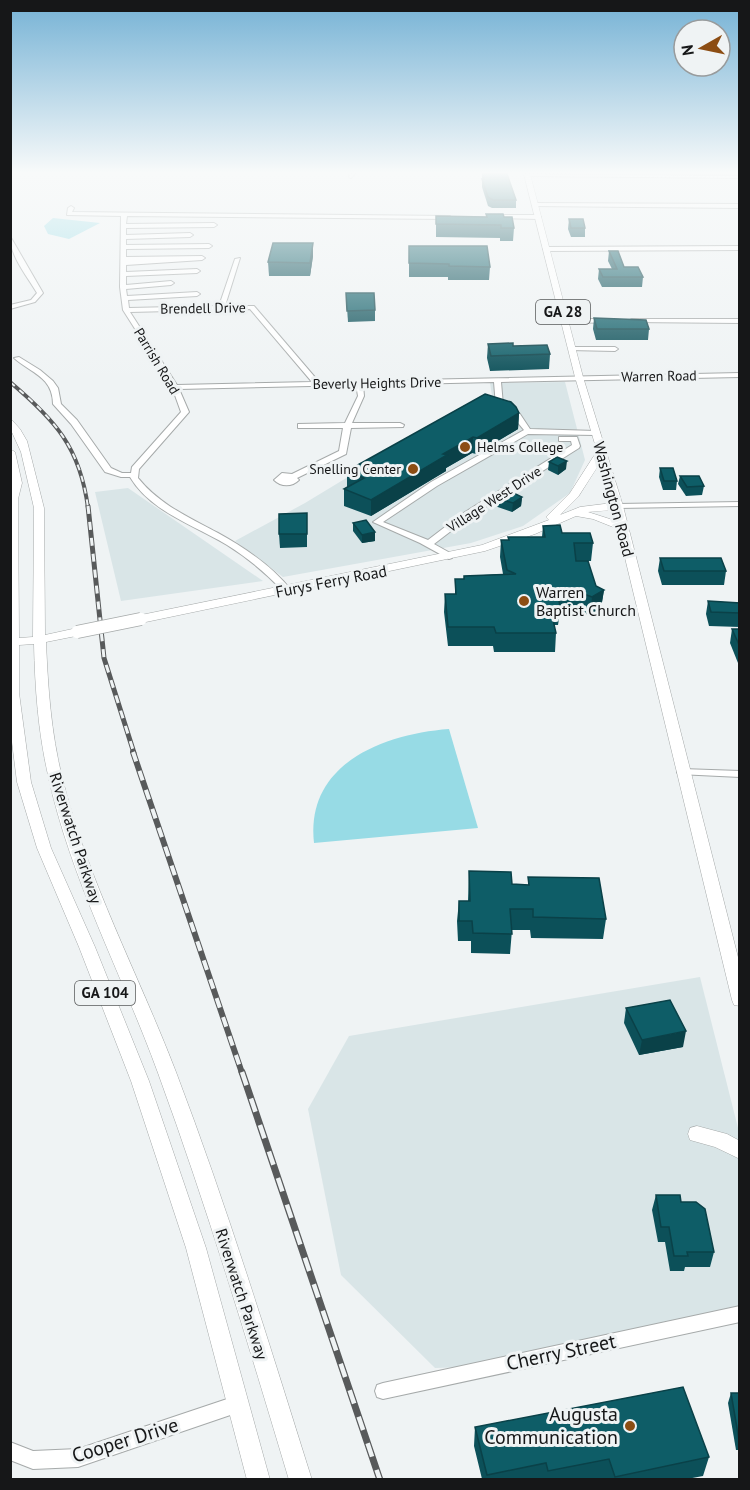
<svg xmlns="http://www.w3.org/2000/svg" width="750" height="1490" font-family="'PT Sans',sans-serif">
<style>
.built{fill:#d9e5e7}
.green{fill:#97dbe5}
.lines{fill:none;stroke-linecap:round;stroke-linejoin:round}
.minor-casing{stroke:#a6aaaa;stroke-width:2}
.major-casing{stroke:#a6aaaa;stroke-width:1}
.minor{fill:#fff;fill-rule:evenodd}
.major{fill:#fff;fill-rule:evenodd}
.rail-far3-casing{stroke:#585a5b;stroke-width:4}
.rail-far2-casing{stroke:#585a5b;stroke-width:5}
.rail-far1-casing{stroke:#585a5b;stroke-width:6}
.rail-casing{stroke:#585a5b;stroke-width:7}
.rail-far3{stroke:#eff3f4;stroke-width:2;stroke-dasharray:6;stroke-linecap:butt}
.rail-far2{stroke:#eff3f4;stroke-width:3;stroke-dasharray:8;stroke-linecap:butt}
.rail-far1{stroke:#eff3f4;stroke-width:4;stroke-dasharray:10;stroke-linecap:butt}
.rail{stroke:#eff3f4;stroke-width:4.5;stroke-dasharray:14;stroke-linecap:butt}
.major-bridge-casing{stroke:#a6aaaa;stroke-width:14;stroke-linecap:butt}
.major-bridge{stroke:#fff;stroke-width:12}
.wall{fill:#0c5059}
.shaded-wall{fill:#0a4148}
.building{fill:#0e5d67;stroke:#0a4148;stroke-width:1.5}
.poi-dot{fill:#8c4d13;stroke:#eff3f4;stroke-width:2}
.labels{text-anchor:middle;stroke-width:6;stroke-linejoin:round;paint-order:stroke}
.far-street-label{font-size:14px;fill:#161718;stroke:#eff3f4}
.far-poi-label{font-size:14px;fill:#161718;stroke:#eff3f4;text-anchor:start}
.shield{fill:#eff3f4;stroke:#57595a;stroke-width:1.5}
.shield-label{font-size:15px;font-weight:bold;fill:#161718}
.street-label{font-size:16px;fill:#161718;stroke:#eff3f4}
.poi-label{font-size:16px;fill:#161718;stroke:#eff3f4;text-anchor:start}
.near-street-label{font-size:20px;fill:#161718;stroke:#eff3f4}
.near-poi-label{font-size:20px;fill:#161718;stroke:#eff3f4;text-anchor:end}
</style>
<rect width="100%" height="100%" fill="#eff3f4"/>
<g class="built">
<polygon points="565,382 585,460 570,493 523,526 471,543 283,577 235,541 305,503 381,457 493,403 490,383"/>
<polygon points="128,488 263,581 121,601 95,492"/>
<polygon points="700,977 739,1132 739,1319 468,1367 435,1368 341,1275 308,1109 349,1036"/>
</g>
<g class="green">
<polygon points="53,218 100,223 69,239 48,234 44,226"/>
<path d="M449 729 478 828 314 843C305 764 383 734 449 729Z"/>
</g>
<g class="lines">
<g class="minor-casing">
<g id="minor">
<polygon points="350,174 355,174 351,178 349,177"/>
<polygon points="525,174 740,176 740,178 527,176"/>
<polygon points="535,203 740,204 740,208 533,206"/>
<path d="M71 206 74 208 72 212 450 216 448 219 127 216 126 224 214 223 217 225 214 227 126 228V235L190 233 193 235 190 237 126 239V245L209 244 212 246 209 248 126 249V257L202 256 205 258 202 260 126 265V272L197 269 200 271 197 273 126 276V285L171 281 174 283 171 285 126 289 127 296 197 292 200 294 197 296 128 300 129 308 219 306 235 259 240 258 225 306H254L319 382 740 373V377L501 382 503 405 520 414 530 429 596 431 600 433 596 435 528 434 437 486 383 522 428 540 462 514 572 445 571 441H559V437H577L580 446 579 448 468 518 434 544 452 554V558L449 559 420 543 373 522 431 482 524 430 514 418 496 406 494 382 363 385 364 396 352 423H400L404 425 403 427 351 428 346 454 297 478 299 480C292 487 281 487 274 480L282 473 292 474 339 451 343 428H298V424L345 423 358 396 356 385 179 389 189 412 139 469 138 478C159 504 188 517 218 533 245 548 272 566 291 590L287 593 284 592C267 574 248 558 227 545 194 525 151 512 130 477H121L105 472 71 424 53 404C53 377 31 373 14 358L19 357 40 370 53 381 58 388 61 404 77 420 111 468 122 473H131L132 467 181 412 172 387 123 310 120 287 121 216 67 215 68 208ZM250 309 312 382 177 385 130 312Z"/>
<polygon points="500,215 538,215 541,217 538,219 498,218"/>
<path d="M10 236 43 293 35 302 10 309V305L31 300 37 293C27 276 10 256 10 236Z"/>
<polygon points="740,246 740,250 546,251 543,249 546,247"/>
<polygon points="566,319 607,319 610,321 607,323 564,322 564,320"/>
<polygon points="632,319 740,319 740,323 630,322 630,320"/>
<polygon points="571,347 615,347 618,349 615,351 569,350 569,348"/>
<polygon points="740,502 740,506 618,508 614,506 618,504"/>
<polygon points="682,769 740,771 740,777 678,774 677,772 678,770"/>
<polygon points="740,1306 740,1322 383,1399 377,1397 375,1391 377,1385 383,1383"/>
<polygon points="239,1395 245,1398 248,1404 245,1410 78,1467 33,1469 10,1460 10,1442 33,1451 78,1449"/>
</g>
</g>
<g class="major-casing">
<g id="major">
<path d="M524 174H530L583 377 623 506 740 965V1006L734 1005 732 1000 618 529 593 519 576 516 535 534 485 551 141 623 135 619 141 615 482 545 549 520 546 517 570 493 597 451 575 377ZM600 463 612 503 580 507 560 515 578 497ZM614 510 616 521 588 512Z"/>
<path d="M10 418 20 429 27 441 44 508 45 635 77 628 83 632 81 635 46 642C48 688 51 732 62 777 87 879 138 973 176 1072 227 1206 269 1343 312 1480H289C248 1343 207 1207 158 1073 122 974 70 878 48 775 38 731 35 688 34 644L19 645V693L31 782 51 848 95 947 149 1081 206 1248 270 1480H247L186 1248 131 1081 79 947 37 848 17 782 10 726V449L15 452 22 483 18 499 19 638 33 637 34 508 21 452 10 428Z"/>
<polygon points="697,1126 727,1134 740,1141 740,1159 715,1147 690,1140 688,1134 690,1128"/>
</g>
</g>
<use href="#minor" class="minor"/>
<use href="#major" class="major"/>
<g class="rail-far3-casing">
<path id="rail-far3" d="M10 382C55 420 80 447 88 508"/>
</g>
<g class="rail-far2-casing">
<polyline id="rail-far2" points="88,506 104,658 134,753"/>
</g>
<g class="rail-far1-casing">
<polyline id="rail-far1" points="133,752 242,1073"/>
</g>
<g class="rail-casing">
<polyline id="rail" points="242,1072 380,1480"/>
</g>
<use href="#rail-far3" class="rail-far3"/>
<use href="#rail-far2" class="rail-far2"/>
<use href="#rail-far1" class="rail-far1"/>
<use href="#rail" class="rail"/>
<g class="major-bridge-casing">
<polyline id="major-bridge" points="77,632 141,619"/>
</g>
<use href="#major-bridge" class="major-bridge"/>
</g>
<g class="wall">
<polygon points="482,174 507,174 516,200 516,208 492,208 488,206 482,187"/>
<polygon points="436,216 504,217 514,228 513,241 500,241 500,238 436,237"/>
<polygon points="569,219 585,228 585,237 571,237 568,229"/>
<polygon points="313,243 313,256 310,276 269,276 268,262"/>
<polygon points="409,246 490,267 489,280 448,280 448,277 409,277"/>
<polygon points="609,251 624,267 643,277 642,287 602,287 598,279 599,269 612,269 608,261"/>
<polygon points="346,293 375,310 375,321 348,322"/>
<polygon points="594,318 649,329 648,340 596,340 593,329"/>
<polygon points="488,344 513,346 550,354 549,369 490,371 487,358"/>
<polygon points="519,413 518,429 476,454 472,453 446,468 446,471 371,516 344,506 344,489 347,488 347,471"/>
<polygon points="549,462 566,469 558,475 548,470"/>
<polygon points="660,468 677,481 676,490 663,490 659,477"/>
<polygon points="680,476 704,486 702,495 686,496 678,484"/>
<polygon points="493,497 522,497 521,506 512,512 492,505"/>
<polygon points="353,523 375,541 362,543 353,531"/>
<polygon points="307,526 307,547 280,548 279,534"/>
<polygon points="543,526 562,533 593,543 591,561 576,561 596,586 604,590 601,608 590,616 582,612 560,612 558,625 554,625 556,633 555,652 494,652 493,646 448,646 444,612 445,594 455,594 455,579 464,579 464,576 503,574 500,557 501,540 508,540 508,537 542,537"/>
<polygon points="660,558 726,571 724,585 662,585 658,571"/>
<polygon points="708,601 740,603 740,627 709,626 706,614"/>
<polygon points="732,629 740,629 740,668 730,643"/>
<polygon points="469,871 512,884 528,885 528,877 606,919 603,939 531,938 530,930 512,930 510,954 471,953 471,941 458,941 457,921 459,901 468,901"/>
<polygon points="626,1008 683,1047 639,1055 624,1023"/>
<polygon points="656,1195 681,1202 714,1252 710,1267 685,1267 684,1271 670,1271 665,1242 658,1242 652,1210"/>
<polygon points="731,1393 740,1393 740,1450 736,1450 728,1403"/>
<polygon points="475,1427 709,1457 703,1476 687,1479 605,1479 605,1478 599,1479 482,1479 474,1446"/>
</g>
<g class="shaded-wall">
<polygon points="313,243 313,256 310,276 310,263"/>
<polygon points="519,413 518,429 476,454 477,438"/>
<polygon points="473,437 472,453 446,468 446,471 371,516 371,500 443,454"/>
<polygon points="567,461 566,469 558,475 558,466"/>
<polygon points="522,497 521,506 512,512 513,503"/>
<polygon points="375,532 375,541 362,543 362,535"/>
<polygon points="604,590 601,608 590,616 592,597"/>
<polygon points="686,1031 683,1047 639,1055 642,1040"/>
</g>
<g class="building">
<polygon points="483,174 507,174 516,200 493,200 488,197 482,179 484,179"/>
<polygon points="486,214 503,214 504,217 512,217 514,228 501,228 501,225 436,224 436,216 487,217"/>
<polygon points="569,219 583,219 585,228 571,228"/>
<polygon points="273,243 313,243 310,263 268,262"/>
<polygon points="409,246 487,246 490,267 449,266 449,264 409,263"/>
<polygon points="609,251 618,251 624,267 638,267 643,277 603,277 599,269 617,269"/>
<polygon points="346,293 374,293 375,310 347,311"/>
<polygon points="594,318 646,320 649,329 597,329"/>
<polygon points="513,343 513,346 547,345 550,354 491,356 488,344"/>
<polygon points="485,394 511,402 516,407 519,413 477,438 473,437 443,454 447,455 371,500 344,489 364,478 347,471"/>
<polygon points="557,457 567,461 558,466 549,462"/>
<polygon points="660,468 673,468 677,481 664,481"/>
<polygon points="680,476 699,476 704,486 687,487"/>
<polygon points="505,489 522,497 513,503 493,497"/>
<polygon points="307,513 307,534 279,534 279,514"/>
<polygon points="366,520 375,532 362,535 353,523"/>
<polygon points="560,525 562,533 590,533 593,543 574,543 576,561 588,561 596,586 604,590 592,597 584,594 558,594 560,607 550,607 556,633 496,633 494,627 448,627 445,594 456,594 455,579 464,579 464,576 516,574 507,570 501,540 509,540 508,537 545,537 543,526"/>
<polygon points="660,558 721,558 726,571 664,571"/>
<polygon points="708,601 740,603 740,613 711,612"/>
<polygon points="732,629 740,629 740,647"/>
<polygon points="469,871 511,872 512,884 529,885 528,877 599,878 606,919 533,917 533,909 510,909 512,934 473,933 472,921 459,921 459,901 470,901"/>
<polygon points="670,1000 686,1031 642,1040 626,1008"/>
<polygon points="656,1195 680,1195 681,1202 696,1202 705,1209 714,1252 687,1252 688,1256 674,1256 669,1227 661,1227"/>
<polygon points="683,1387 709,1457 615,1477 609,1459 548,1471 546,1463 487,1475 475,1427"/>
<polygon points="731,1393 740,1393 740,1440 739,1440"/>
</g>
<linearGradient id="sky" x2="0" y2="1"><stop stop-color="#75b2d5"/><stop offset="0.45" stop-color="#f8fafa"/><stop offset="1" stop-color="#f8fafa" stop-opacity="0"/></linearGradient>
<rect width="750" height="383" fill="url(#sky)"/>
<g class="poi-dot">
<circle cx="465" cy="447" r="6"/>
<circle cx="413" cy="469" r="6"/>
<circle cx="524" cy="601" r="6"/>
<circle cx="630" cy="1426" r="6"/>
</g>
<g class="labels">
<g class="far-street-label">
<text transform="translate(203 308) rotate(-1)" y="5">Brendell Drive</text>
<text transform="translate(157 361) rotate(59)" y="5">Parrish Road</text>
<text transform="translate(659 376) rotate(-1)" y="5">Warren Road</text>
<text transform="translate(377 383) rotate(-1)" y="5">Beverly Heights Drive</text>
<text transform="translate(494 499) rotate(-33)" y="5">Village West Drive</text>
</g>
<g class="far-poi-label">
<text x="477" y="452">Helms College</text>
<text x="401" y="474" text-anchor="end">Snelling Center</text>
</g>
<g class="shield">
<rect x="536" y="300" width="54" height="24" rx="4.5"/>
<rect x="75" y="981" width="60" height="24" rx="4.5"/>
</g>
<g class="shield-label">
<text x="563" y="317">GA 28</text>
<text x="105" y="998">GA 104</text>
</g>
<g class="street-label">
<text transform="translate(614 499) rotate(75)" y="6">Washington Road</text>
<text transform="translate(331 581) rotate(-11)" y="6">Furys Ferry Road</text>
<text transform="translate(76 838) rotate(72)" y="6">Riverwatch Parkway</text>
<text transform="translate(242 1294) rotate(72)" y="6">Riverwatch Parkway</text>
</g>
<g class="poi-label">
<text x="536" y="598">Warren<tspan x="536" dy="18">Baptist Church</tspan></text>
</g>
<g class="near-street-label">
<text transform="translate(561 1352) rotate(-12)" y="7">Cherry Street</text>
<text transform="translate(125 1440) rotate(-17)" y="7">Cooper Drive</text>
</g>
<g class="near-poi-label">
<text x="618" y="1421">Augusta<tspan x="618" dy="23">Communication</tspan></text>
</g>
</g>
<rect width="750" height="1490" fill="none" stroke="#161718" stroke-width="24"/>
<g transform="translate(702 48) rotate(261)"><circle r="28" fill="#eff3f4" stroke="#989b9c" stroke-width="1.5"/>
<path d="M0-4.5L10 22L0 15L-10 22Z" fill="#8c4d13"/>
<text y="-9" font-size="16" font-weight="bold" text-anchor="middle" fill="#161718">N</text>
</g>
</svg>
